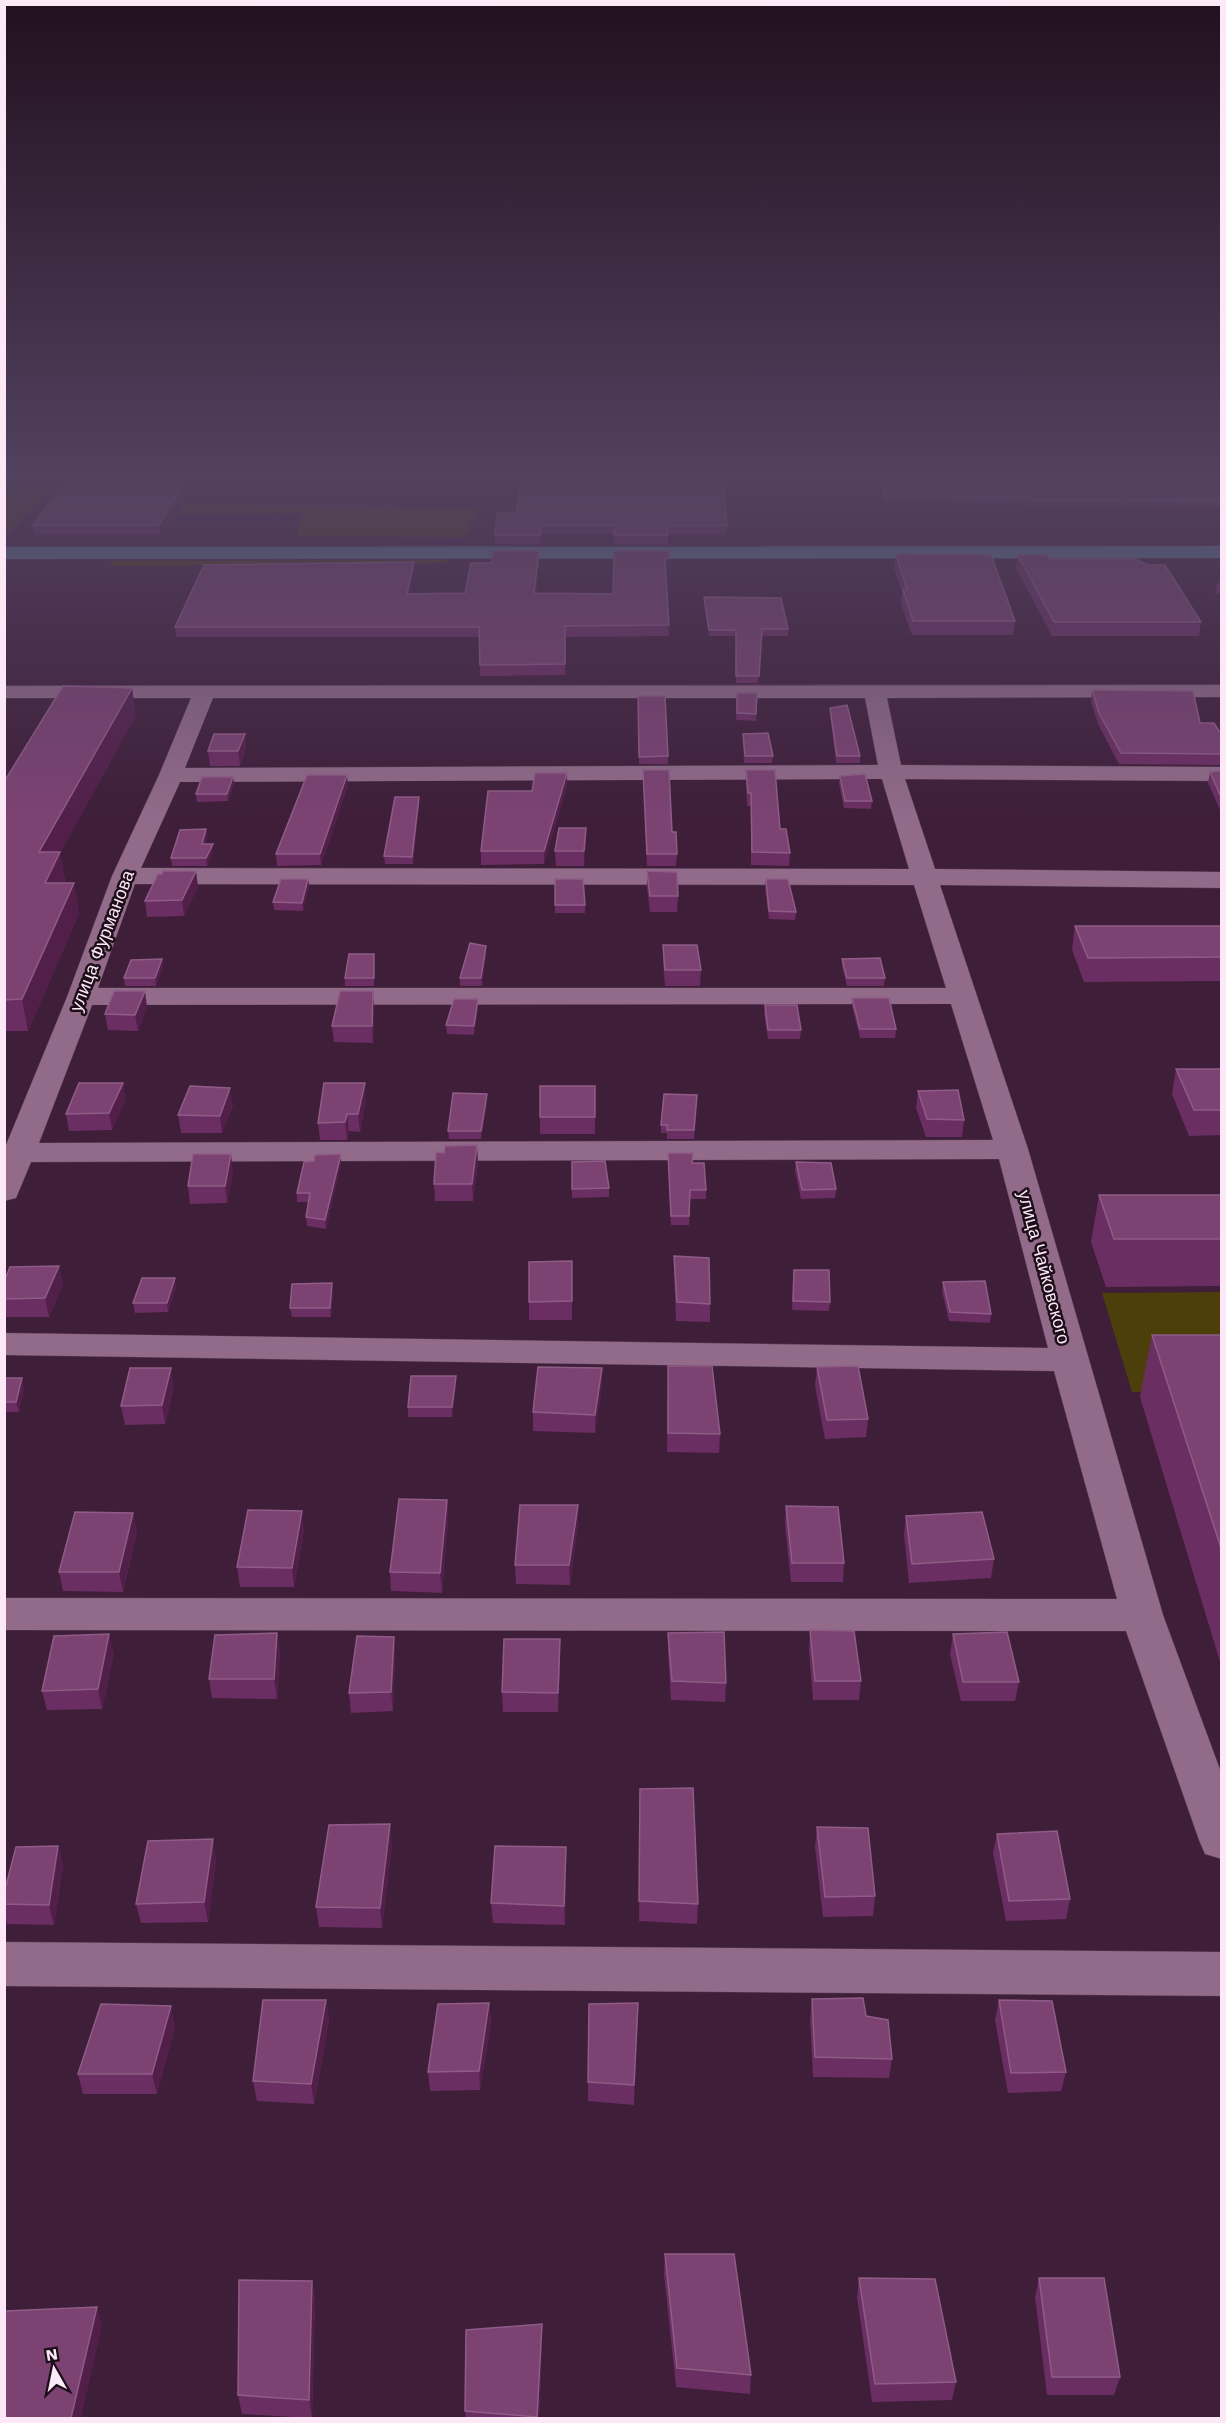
<svg xmlns="http://www.w3.org/2000/svg" width="1226" height="2423" font-family="'Work Sans',sans-serif">
<style>
.green{fill:#4c3f0c}
.lines{fill:none;stroke-linecap:round;stroke-linejoin:round}
.minor-casing{stroke:#583c54;stroke-width:1}
.major-casing{stroke:#583c54;stroke-width:1}
.minor{fill:#916b89;fill-rule:evenodd}
.major{fill:#5788a1;fill-rule:evenodd}
.wall{fill:#6b2e62}
.shaded-wall{fill:#521f4b}
.building{fill:#7b4272;stroke:#8f5c87;stroke-width:1.5}
.labels{text-anchor:middle;stroke-width:5;stroke-linejoin:round;paint-order:stroke}
.street-label{font-size:18px;fill:#fde8f8;stroke:#1d0e1a}
</style>
<rect width="100%" height="100%" fill="#3e1e39"/>
<g class="green">
<polygon points="5,485 54,485 5,537 4,537"/>
<polygon points="183,504 478,508 464,537 296,536 303,513 179,514"/>
<polygon points="447,560 446,563 110,566 113,561"/>
<polygon points="1221,1292 1221,1392 1132,1392 1102,1293"/>
</g>
<g class="lines">
<g class="minor-casing">
<g id="minor">
<path d="M1222 685V697L887 698 901 765 1222 767V781L905 779 935 869 1222 872V888L940 885 1028 1149 1163 1615 1222 1775V1859L1205 1854 1199 1840 1126 1631 4 1630V1598L1117 1599 1054 1371 4 1355V1333L1048 1348 999 1159 31 1162 16 1198 4 1201V1150L67 997 112 876 159 775 191 698H4V686ZM213 698H865L878 765 185 768ZM882 779 909 869 141 868 180 782ZM135 884 914 885 946 988H98ZM951 1004 993 1140 39 1143 92 1005Z"/>
<polygon points="4,1942 1222,1952 1222,1996 4,1986"/>
</g>
</g>
<g class="major-casing">
<polygon id="major" points="1222,546 1222,558 4,559 4,547"/>
</g>
<use href="#minor" class="minor"/>
<use href="#major" class="major"/>
</g>
<g class="wall">
<polygon points="10,477 187,479 188,488 160,535 35,535 33,525 69,478"/>
<polygon points="876,477 1221,477 1221,507 1025,506 1024,503 885,501"/>
<polygon points="516,513 727,526 727,535 668,535 668,544 614,544 614,534 541,534 540,544 495,544 495,535"/>
<polygon points="614,551 669,568 666,569 669,636 566,637 565,675 480,676 479,637 176,637 175,627 414,572 410,593 465,593 491,563 539,561 536,593 613,594"/>
<polygon points="896,554 1015,621 1013,635 912,635 901,604 902,593 894,568"/>
<polygon points="1018,555 1049,559 1148,565 1201,622 1199,636 1052,636 1016,568"/>
<polygon points="1221,580 1221,594 1215,594 1217,584"/>
<polygon points="704,597 788,629 788,636 762,636 758,683 736,683 736,636 709,636 704,604"/>
<polygon points="1092,690 1200,723 1221,734 1221,765 1119,764 1098,724 1091,701"/>
<polygon points="737,693 757,693 756,721 736,720"/>
<polygon points="638,696 668,756 668,764 639,764"/>
<polygon points="830,708 860,756 860,763 836,763 830,715"/>
<polygon points="136,715 60,853 65,881 64,883 79,913 28,1031 4,1031 4,782"/>
<polygon points="245,734 246,748 240,766 210,766 208,751"/>
<polygon points="743,734 773,756 772,763 744,763"/>
<polygon points="643,770 672,832 677,854 676,866 647,866"/>
<polygon points="746,770 780,829 790,853 789,866 751,865 751,806 747,806 746,782"/>
<polygon points="1221,771 1221,810 1220,810 1208,783 1210,772"/>
<polygon points="840,776 872,801 871,809 844,808 839,783"/>
<polygon points="233,777 234,784 228,801 197,802 196,794"/>
<polygon points="348,786 321,865 277,866 276,854"/>
<polygon points="567,786 544,864 481,865 481,851 532,791"/>
<polygon points="419,797 419,805 413,864 385,864 384,856"/>
<polygon points="586,828 584,866 556,866 555,851"/>
<polygon points="206,829 207,837 205,844 213,844 213,851 207,866 172,866 171,858"/>
<polygon points="647,871 678,896 677,912 650,912 647,887"/>
<polygon points="308,879 309,886 303,911 274,910 273,902"/>
<polygon points="555,879 585,905 585,913 555,913"/>
<polygon points="766,879 796,912 795,920 769,919 765,887"/>
<polygon points="198,886 184,916 147,917 145,901"/>
<polygon points="1075,926 1221,926 1221,981 1084,982 1072,950"/>
<polygon points="663,945 701,970 700,986 665,986 663,961"/>
<polygon points="486,946 486,954 482,986 460,986 460,978"/>
<polygon points="374,954 374,986 345,986 345,978"/>
<polygon points="162,959 163,967 156,986 125,986 124,978"/>
<polygon points="842,959 885,978 884,986 847,986 842,967"/>
<polygon points="852,998 896,1029 895,1038 860,1038 852,1006"/>
<polygon points="765,1005 801,1030 800,1039 768,1039 764,1013"/>
<polygon points="147,1007 138,1031 108,1030 105,1014"/>
<polygon points="374,1007 373,1043 334,1042 332,1026"/>
<polygon points="478,1007 474,1035 447,1034 446,1025"/>
<polygon points="1176,1069 1221,1069 1221,1135 1189,1136 1172,1094"/>
<polygon points="123,1083 125,1100 112,1130 69,1131 66,1114"/>
<polygon points="595,1086 595,1134 540,1134 540,1117"/>
<polygon points="918,1091 964,1120 962,1137 926,1137 916,1108"/>
<polygon points="487,1094 487,1103 481,1139 449,1139 448,1131"/>
<polygon points="697,1095 694,1139 667,1139 667,1133 661,1133 661,1125"/>
<polygon points="366,1100 360,1132 349,1131 347,1140 320,1140 318,1123"/>
<polygon points="233,1105 222,1133 181,1133 178,1115"/>
<polygon points="668,1153 693,1163 706,1190 706,1199 690,1199 689,1225 671,1225"/>
<polygon points="796,1162 836,1189 835,1198 801,1199 795,1171"/>
<polygon points="341,1163 326,1229 307,1226 306,1217 309,1202 297,1202 297,1193"/>
<polygon points="478,1163 473,1201 435,1201 434,1184"/>
<polygon points="233,1172 227,1203 190,1204 188,1186"/>
<polygon points="609,1188 609,1197 572,1198 572,1189"/>
<polygon points="1099,1195 1221,1195 1221,1286 1106,1287 1091,1242"/>
<polygon points="674,1256 710,1304 710,1322 676,1321 674,1274"/>
<polygon points="572,1261 572,1320 529,1320 529,1302"/>
<polygon points="59,1266 63,1284 49,1317 4,1317 4,1282"/>
<polygon points="794,1270 830,1302 829,1311 792,1310"/>
<polygon points="943,1282 991,1314 990,1323 949,1321 942,1291"/>
<polygon points="176,1287 168,1312 135,1313 133,1303"/>
<polygon points="333,1292 331,1317 292,1317 290,1308"/>
<polygon points="1152,1335 1221,1335 1221,1665 1140,1397"/>
<polygon points="668,1366 720,1434 719,1453 667,1452"/>
<polygon points="817,1367 868,1419 866,1437 825,1439 815,1386"/>
<polygon points="456,1376 456,1385 452,1417 408,1417 408,1407"/>
<polygon points="4,1378 24,1388 19,1412 4,1412"/>
<polygon points="602,1386 595,1433 533,1431 533,1412"/>
<polygon points="174,1387 165,1424 125,1425 121,1406"/>
<polygon points="447,1500 448,1519 442,1593 391,1591 390,1572"/>
<polygon points="786,1506 844,1563 843,1582 791,1582 785,1525"/>
<polygon points="133,1513 137,1532 123,1592 63,1591 59,1572"/>
<polygon points="906,1516 994,1559 991,1578 909,1583 904,1535"/>
<polygon points="578,1524 570,1585 516,1584 515,1565"/>
<polygon points="304,1530 294,1587 240,1587 237,1567"/>
<polygon points="810,1630 861,1681 859,1700 813,1700 809,1650"/>
<polygon points="277,1633 280,1652 277,1699 212,1698 209,1679"/>
<polygon points="668,1633 726,1683 725,1702 671,1700 668,1652"/>
<polygon points="953,1634 1019,1682 1015,1701 961,1701 950,1654"/>
<polygon points="394,1637 395,1657 393,1711 351,1713 349,1693"/>
<polygon points="114,1653 102,1709 47,1710 42,1691"/>
<polygon points="560,1659 558,1712 503,1712 502,1692"/>
<polygon points="640,1789 698,1904 697,1924 639,1921"/>
<polygon points="817,1827 875,1896 873,1916 823,1917 815,1847"/>
<polygon points="997,1834 1070,1899 1066,1919 1006,1921 993,1853"/>
<polygon points="392,1844 382,1928 319,1927 316,1907"/>
<polygon points="58,1846 63,1865 54,1925 7,1924 4,1914 4,1893"/>
<polygon points="216,1859 208,1922 141,1923 136,1904"/>
<polygon points="566,1867 565,1925 493,1923 491,1903"/>
<polygon points="812,1999 866,2016 892,2059 889,2078 813,2077 810,2019"/>
<polygon points="326,2000 329,2019 314,2104 257,2101 253,2081"/>
<polygon points="999,2000 1066,2072 1061,2091 1008,2093 995,2020"/>
<polygon points="489,2003 491,2022 480,2090 430,2091 428,2072"/>
<polygon points="638,2003 634,2105 588,2101 588,2082"/>
<polygon points="175,2026 157,2094 83,2094 78,2074"/>
<polygon points="665,2254 751,2375 750,2394 676,2387 664,2274"/>
<polygon points="859,2278 956,2382 952,2400 872,2402 857,2297"/>
<polygon points="1039,2278 1120,2377 1114,2395 1047,2395 1035,2297"/>
<polygon points="312,2281 315,2300 312,2418 242,2414 238,2395"/>
<polygon points="542,2324 542,2343 539,2418 466,2418 465,2411"/>
</g>
<g class="shaded-wall">
<polygon points="187,479 188,488 160,535 159,525"/>
<polygon points="539,551 539,561 534,604 534,593"/>
<polygon points="669,558 669,568 665,569 665,559"/>
<polygon points="414,562 414,572 408,604 407,594"/>
<polygon points="132,688 136,715 60,853 65,881 51,913 39,852"/>
<polygon points="245,734 246,748 240,766 238,751"/>
<polygon points="567,773 567,786 544,864 544,851"/>
<polygon points="347,775 348,786 321,865 320,854"/>
<polygon points="233,777 234,784 228,801 227,794"/>
<polygon points="419,797 419,805 413,864 412,857"/>
<polygon points="586,828 586,843 584,866 584,851"/>
<polygon points="206,829 207,837 203,851 202,844"/>
<polygon points="213,844 213,851 207,866 206,858"/>
<polygon points="196,871 198,886 184,916 182,900"/>
<polygon points="308,879 309,886 303,911 302,903"/>
<polygon points="74,883 79,913 28,1031 22,999"/>
<polygon points="486,946 486,954 482,986 481,978"/>
<polygon points="162,959 163,967 156,986 155,978"/>
<polygon points="145,991 147,1007 138,1031 135,1015"/>
<polygon points="373,991 374,1007 373,1043 372,1026"/>
<polygon points="478,999 478,1007 474,1035 474,1026"/>
<polygon points="123,1083 125,1100 112,1130 109,1113"/>
<polygon points="365,1083 366,1100 360,1132 358,1114"/>
<polygon points="230,1088 233,1105 222,1133 220,1116"/>
<polygon points="487,1094 487,1103 481,1139 481,1131"/>
<polygon points="347,1114 349,1131 347,1140 345,1122"/>
<polygon points="477,1145 478,1163 473,1201 472,1184"/>
<polygon points="231,1154 233,1172 227,1203 225,1186"/>
<polygon points="341,1154 341,1163 326,1229 325,1220"/>
<polygon points="59,1266 63,1284 49,1317 45,1298"/>
<polygon points="175,1278 176,1287 168,1312 167,1303"/>
<polygon points="332,1283 333,1292 331,1317 330,1308"/>
<polygon points="171,1368 174,1387 165,1424 162,1405"/>
<polygon points="602,1368 602,1386 595,1433 595,1415"/>
<polygon points="456,1376 456,1385 452,1417 452,1407"/>
<polygon points="22,1378 24,1388 19,1412 16,1402"/>
<polygon points="447,1500 448,1519 442,1593 440,1573"/>
<polygon points="578,1505 578,1524 570,1585 569,1565"/>
<polygon points="302,1511 304,1530 294,1587 292,1568"/>
<polygon points="133,1513 137,1532 123,1592 119,1572"/>
<polygon points="277,1633 280,1652 277,1699 274,1679"/>
<polygon points="109,1634 114,1653 102,1709 98,1689"/>
<polygon points="394,1637 395,1657 393,1711 391,1692"/>
<polygon points="560,1639 560,1659 558,1712 558,1693"/>
<polygon points="390,1824 392,1844 382,1928 380,1908"/>
<polygon points="213,1839 216,1859 208,1922 204,1902"/>
<polygon points="58,1846 63,1865 54,1925 49,1905"/>
<polygon points="566,1847 566,1867 565,1925 564,1906"/>
<polygon points="326,2000 329,2019 314,2104 311,2084"/>
<polygon points="489,2003 491,2022 480,2090 479,2071"/>
<polygon points="638,2003 638,2022 634,2105 634,2085"/>
<polygon points="171,2006 175,2026 157,2094 152,2074"/>
<polygon points="312,2281 315,2300 312,2418 309,2400"/>
<polygon points="97,2307 102,2326 81,2418 71,2418"/>
<polygon points="542,2324 542,2343 539,2418 537,2418"/>
</g>
<g class="building">
<polygon points="522,477 723,477 727,526 667,526 668,535 614,535 615,525 541,525 540,535 495,535 497,513 516,513"/>
<polygon points="878,477 1221,477 1221,501 1026,500 1025,497 885,495"/>
<polygon points="69,478 187,479 159,525 33,525"/>
<polygon points="493,551 539,551 534,593 613,594 614,551 669,551 669,558 665,559 669,625 565,626 565,664 480,665 479,627 175,627 204,565 414,562 407,594 465,593 471,563 491,563"/>
<polygon points="896,554 991,555 1015,621 913,621 903,590 907,590"/>
<polygon points="1018,555 1047,555 1049,559 1135,559 1148,565 1165,565 1201,622 1054,622"/>
<polygon points="704,597 781,598 788,629 762,629 759,676 736,676 736,630 709,630"/>
<polygon points="63,686 132,688 39,852 60,852 45,883 74,883 22,999 4,1000 4,782"/>
<polygon points="1092,690 1193,691 1200,723 1214,723 1221,734 1221,754 1121,753 1099,713"/>
<polygon points="737,693 757,693 756,714 737,713"/>
<polygon points="638,696 665,696 668,756 639,757"/>
<polygon points="847,705 860,756 837,756 830,708"/>
<polygon points="768,733 773,756 745,756 743,734"/>
<polygon points="214,734 245,734 238,751 208,751"/>
<polygon points="643,770 669,770 672,832 676,832 677,854 647,854"/>
<polygon points="746,770 775,770 780,829 786,829 790,853 752,852 751,793 748,793"/>
<polygon points="1221,771 1221,797 1210,772"/>
<polygon points="535,773 567,773 544,851 481,851 488,791 532,791"/>
<polygon points="865,774 872,801 845,801 840,776"/>
<polygon points="307,775 347,775 320,854 276,854"/>
<polygon points="202,777 233,777 227,794 196,794"/>
<polygon points="395,797 419,797 412,857 384,856"/>
<polygon points="559,828 586,828 584,851 555,851"/>
<polygon points="206,829 202,844 213,844 206,858 171,858 180,830"/>
<polygon points="163,871 196,871 182,900 145,901 158,874 162,874"/>
<polygon points="647,871 677,872 678,896 650,896"/>
<polygon points="281,879 308,879 302,903 273,902"/>
<polygon points="555,879 583,879 585,905 555,905"/>
<polygon points="766,879 788,879 796,912 769,911"/>
<polygon points="1075,926 1221,926 1221,957 1088,958"/>
<polygon points="470,943 486,946 481,978 460,978"/>
<polygon points="663,945 697,945 701,970 665,970"/>
<polygon points="349,954 374,954 374,978 345,978"/>
<polygon points="880,958 885,978 847,978 842,959"/>
<polygon points="162,959 155,978 124,978 131,960"/>
<polygon points="114,991 145,991 135,1015 105,1014"/>
<polygon points="340,991 373,991 372,1026 332,1026"/>
<polygon points="852,998 889,998 896,1029 860,1029"/>
<polygon points="454,999 478,999 474,1026 446,1025"/>
<polygon points="765,1005 797,1005 801,1030 768,1030"/>
<polygon points="1176,1069 1221,1069 1221,1110 1194,1110"/>
<polygon points="79,1083 123,1083 109,1113 66,1114"/>
<polygon points="324,1083 365,1083 358,1114 347,1114 345,1122 318,1123"/>
<polygon points="190,1086 230,1088 220,1116 178,1115"/>
<rect x="540" y="1086" width="55" height="31"/>
<polygon points="958,1090 964,1120 927,1119 918,1091"/>
<polygon points="453,1093 487,1094 481,1131 448,1131"/>
<polygon points="664,1094 697,1095 694,1130 667,1130 667,1125 661,1125"/>
<polygon points="477,1145 472,1184 434,1184 436,1152 444,1153 445,1146"/>
<polygon points="668,1153 693,1153 692,1163 704,1163 706,1190 690,1190 689,1216 671,1216"/>
<polygon points="193,1154 231,1154 225,1186 188,1186"/>
<polygon points="341,1154 325,1220 306,1217 310,1193 297,1193 304,1162 314,1161 315,1155"/>
<polygon points="605,1161 609,1188 572,1189 572,1162"/>
<polygon points="796,1162 831,1163 836,1189 802,1190"/>
<polygon points="1099,1195 1221,1195 1221,1239 1114,1239"/>
<polygon points="674,1256 709,1258 710,1304 677,1302"/>
<polygon points="572,1261 572,1301 529,1302 529,1262"/>
<polygon points="59,1266 45,1298 4,1299 4,1282 10,1267"/>
<polygon points="794,1270 829,1270 830,1302 793,1301"/>
<polygon points="142,1278 175,1278 167,1303 133,1303"/>
<polygon points="985,1281 991,1314 950,1312 943,1282"/>
<polygon points="332,1283 330,1308 290,1308 292,1284"/>
<polygon points="1152,1335 1221,1335 1221,1548"/>
<polygon points="668,1366 712,1366 720,1434 668,1433"/>
<polygon points="858,1366 868,1419 827,1420 817,1367"/>
<polygon points="538,1367 602,1368 595,1415 533,1412"/>
<polygon points="130,1368 171,1368 162,1405 121,1406"/>
<polygon points="411,1376 456,1376 452,1407 408,1407"/>
<polygon points="4,1378 22,1378 16,1402 4,1402"/>
<polygon points="399,1499 447,1500 440,1573 390,1572"/>
<polygon points="520,1505 578,1505 569,1565 515,1565"/>
<polygon points="786,1506 838,1507 844,1563 792,1563"/>
<polygon points="248,1510 302,1511 292,1568 237,1567"/>
<polygon points="75,1512 133,1513 119,1572 59,1572"/>
<polygon points="982,1512 994,1559 912,1564 906,1516"/>
<polygon points="810,1630 854,1631 861,1681 815,1681"/>
<polygon points="724,1632 726,1683 672,1681 668,1633"/>
<polygon points="1007,1632 1019,1682 963,1682 953,1634"/>
<polygon points="277,1633 274,1679 209,1679 215,1635"/>
<polygon points="109,1634 98,1689 42,1691 54,1636"/>
<polygon points="357,1636 394,1637 391,1692 349,1693"/>
<polygon points="504,1639 560,1639 558,1693 502,1692"/>
<polygon points="693,1788 698,1904 639,1901 640,1789"/>
<polygon points="390,1824 380,1908 316,1907 329,1825"/>
<polygon points="817,1827 868,1828 875,1896 825,1897"/>
<polygon points="1057,1831 1070,1899 1009,1901 997,1834"/>
<polygon points="213,1839 204,1902 136,1904 148,1841"/>
<polygon points="58,1846 49,1905 4,1904 4,1893 16,1847"/>
<polygon points="495,1846 566,1847 564,1906 491,1903"/>
<polygon points="863,1998 866,2016 888,2020 892,2059 815,2057 812,1999"/>
<polygon points="263,2000 326,2000 311,2084 253,2081"/>
<polygon points="999,2000 1052,2001 1066,2072 1011,2073"/>
<polygon points="489,2003 479,2071 428,2072 438,2004"/>
<polygon points="638,2003 634,2085 588,2082 589,2004"/>
<polygon points="101,2004 171,2006 152,2074 78,2074"/>
<polygon points="665,2254 734,2254 751,2375 677,2368"/>
<polygon points="859,2278 935,2279 956,2382 875,2384"/>
<polygon points="1039,2278 1104,2278 1120,2377 1052,2377"/>
<polygon points="239,2280 312,2281 309,2400 238,2395"/>
<polygon points="97,2307 71,2418 4,2418 5,2311"/>
<polygon points="542,2324 537,2417 465,2411 466,2330"/>
</g>
<linearGradient id="sky" x2="0" y2="1"><stop stop-color="#22101f"/><stop offset="0.58" stop-color="#52415f"/><stop offset="1" stop-color="#52415f" stop-opacity="0"/></linearGradient>
<rect width="1226" height="817" fill="url(#sky)"/>
<g class="labels">
<g class="street-label">
<text transform="translate(102 941) rotate(-69)" y="6">улица Фурманова</text>
<text transform="translate(1044 1267) rotate(75)" y="6">улица Чайковского</text>
</g>
</g>
<rect width="1226" height="2423" fill="none" stroke="#fde8f8" stroke-width="12"/>
<g transform="translate(54 2369) rotate(351)" stroke="#1d0e1a" stroke-width="4.5" paint-order="stroke">
<path d="M0-4.5L10 22L0 15L-10 22Z" fill="#fde8f8"/>
<text y="-9" font-size="16" font-weight="bold" text-anchor="middle" fill="#fde8f8">N</text>
</g>
</svg>
